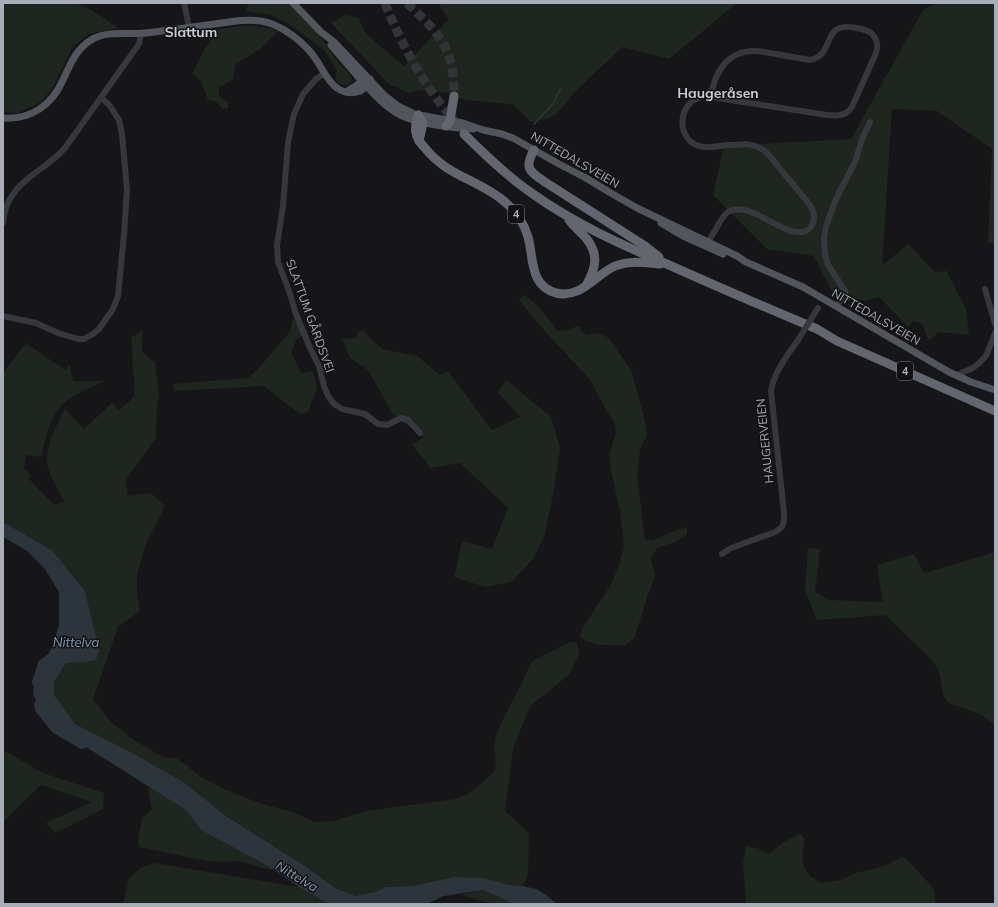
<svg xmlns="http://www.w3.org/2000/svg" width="998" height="907" font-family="Mulish,sans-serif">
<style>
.green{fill:#1e261f}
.water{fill:#2c353c}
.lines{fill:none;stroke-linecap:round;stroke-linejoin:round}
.stream{stroke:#2c353c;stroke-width:1.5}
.river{stroke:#2c353c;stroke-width:10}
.highway-tunnel{stroke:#333438;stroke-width:9;stroke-dasharray:9 4.5;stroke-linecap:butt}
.minor{stroke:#37383d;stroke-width:6}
.major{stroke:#53555c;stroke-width:7}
.highway{stroke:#63666e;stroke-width:9}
.minor-bridge{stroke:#37383d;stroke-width:6}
.labels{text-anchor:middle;stroke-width:3;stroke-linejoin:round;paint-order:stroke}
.shield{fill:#111113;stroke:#7b7e86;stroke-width:1}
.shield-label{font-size:11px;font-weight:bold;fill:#a8adb8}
.street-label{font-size:12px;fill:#a8adb8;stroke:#111113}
.water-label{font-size:13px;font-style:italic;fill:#7f9bb3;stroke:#111113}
.quarter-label{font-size:14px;font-weight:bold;fill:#c9ccd4;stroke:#111113}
</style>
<rect width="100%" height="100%" fill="#161618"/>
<g class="green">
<polygon points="3,3 75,3 88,8 98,14 118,28 89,34 73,46 52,89 41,102 17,113 3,112"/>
<path d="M249 3H287L297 10 321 37 336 59 351 76 352 80 349 85C343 85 339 84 335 79L337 71 324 50 318 45 288 24 271 15 245 11Z"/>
<polygon points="438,3 737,3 669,59 622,47 575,92 560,110 550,118 531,122 514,105 460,99 456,94 421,90 409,93 389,84 331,23 345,15 358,17 366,34 404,66 449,19"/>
<polygon points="937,3 995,3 995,243 988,243 992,149 937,111 892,109 882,266 908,244 935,272 947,271 966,309 969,335 939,332 929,340 922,324 913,321 908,327 879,297 864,301 853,297 835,297 814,256 767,249 713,195 724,146 851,139 923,10"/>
<path d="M240 26C254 25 265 27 278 31L260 49 235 65 233 79 219 88V95L228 103V108L222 109 217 102 208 100 201 81 192 74 205 48 210 43V37L204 31Z"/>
<path d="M524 295 538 306 558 331 567 330 575 327H580L582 332 588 335 599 333 609 338 632 372 645 421 647 435 640 449 637 476 645 539 652 541 674 531 687 527V535L675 542 657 548 651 558 655 577 648 594 635 637 626 645C610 646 593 646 580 637L582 629 610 586 618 568 624 547 621 517 611 470 609 455 616 433 614 421 607 412 589 378 548 335 519 300Z"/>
<polygon points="295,317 302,336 297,339 291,352 301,373 313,371 317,388 308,412 300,414 264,386 174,391 173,384 248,378 257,370 284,339 290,331 292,321"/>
<path d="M143 330 142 351 155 363 159 395 157 407 156 438 126 479 128 496 151 493 165 506 147 541 137 574V593L140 611 118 627 93 699 110 721 131 738 163 757 178 759 201 777 224 789 262 804 293 812 315 822 333 821 366 811 454 799 464 796 481 784 494 772 496 763 494 747 496 735 505 715 519 689 532 661 571 642H576L578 646 579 653 570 674 530 706 513 749 505 811 529 833 528 874 523 886 510 885 483 878 453 877 413 886 386 887 375 892 355 896 335 888 308 868 226 816 185 783 129 751 75 724 54 695V682L66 663 85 662 98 650 85 591 52 550 3 522V380L4 379 3 378V373L26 343 65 370 70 365 73 381H104C88 389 69 395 58 410 48 423 45 442 41 457L26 455 24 468 31 476 29 479 54 505 64 502C60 492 53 482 49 471 42 451 56 427 65 409L84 429 112 403 119 410 135 396 131 338Z"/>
<polygon points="362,330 382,349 417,356 440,375 448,371 492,430 520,417 498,392 506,380 551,417 560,447 553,495 544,537 533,559 511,582 485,587 454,577 462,541 492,549 508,508 460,463 431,468 412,445 423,437 393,414 368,370 350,358 342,339 355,338 358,333"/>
<polygon points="808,548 820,549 815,592 829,600 883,602 877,565 914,554 924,573 995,552 995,725 982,715 949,703 944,697 939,672 933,661 885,615 817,620 805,591"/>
<polygon points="3,750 43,773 104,793 103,809 55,833 46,823 92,802 41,785 3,822"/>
<polygon points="149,786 186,810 202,830 274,870 262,868 239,861 225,862 207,861 139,847 138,841 142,819 152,809 148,791"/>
<polygon points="800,833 805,839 802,859 805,869 811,877 822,883 841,880 855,873 878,868 889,864 901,857 906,859 927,881 934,890 936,904 746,904 743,863 746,846 757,848 769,854 781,844"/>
<polygon points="154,863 299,887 329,904 123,904 129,878 141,868"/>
<polygon points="483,890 511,903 513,904 496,904 470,898 461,894"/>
</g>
<polygon class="water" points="3,522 52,550 85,591 99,650 96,660 85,662 66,663 54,682 54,695 75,724 129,751 185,783 226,816 308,868 335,888 355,896 375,892 386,887 413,886 453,877 483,878 510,885 523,886 536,889 545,894 557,904 513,904 483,890 444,896 426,904 329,904 299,887 274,870 253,858 201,830 186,810 56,728 40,709 33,694 34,684 52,647 59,626 59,592 45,569 27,551 3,537"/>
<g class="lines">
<polyline class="stream" points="534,124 553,104 561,88"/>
<g class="river">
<polyline points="37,682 43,664 55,655"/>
<polyline points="39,705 40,709 56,729 82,744"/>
</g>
<g class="highway-tunnel">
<path d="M385 3C402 47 425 86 455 122"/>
<path d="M407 3C416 12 425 20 433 29 451 50 454 70 454 96"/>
</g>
<g class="minor">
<polyline points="184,3 189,27"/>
<polyline points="325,73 316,79 303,94 294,114 292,123 288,143 283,206 277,245 278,262 289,291 296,314 310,348 319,366 324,386 328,396 334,404 342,409 365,414 378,424 387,425 401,418 408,420 420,433"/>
<path d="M3 223C4 215 6 205 10 199 23 176 49 167 65 148L139 44 141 34"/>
<path d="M708 245C709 237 714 234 717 227 720 222 723 216 728 212 750 197 792 247 810 228 814 223 815 217 813 211 811 205 805 199 801 194 793 184 785 175 777 165 773 160 769 154 763 150 758 146 752 145 746 144 740 145 733 145 727 145 718 146 708 149 699 146 678 140 677 108 696 99 701 96 706 96 711 97L827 115C838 116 846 116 852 107L876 53C878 46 878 41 873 35 869 30 863 29 856 28 820 20 836 56 810 60 798 58 787 56 776 54 768 53 761 51 754 51 727 51 714 73 711 97"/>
<polyline points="985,289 995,324"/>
<path d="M835 306C840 301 847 299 845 291L828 265 825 254 824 238 826 227 834 204 839 193 855 162 862 139 870 122"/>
<polyline points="3,316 36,323 58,333 78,339 84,339 93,334 99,329 113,309 118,296 119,286 124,234 127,190 122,134 119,120 110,106 101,97"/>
<path d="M957 376C961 372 966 371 971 369 977 366 982 360 986 356L995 333"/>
<path d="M722 554 731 548 775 532C785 526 784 524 784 513L771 391C774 372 787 356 798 340"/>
</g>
<g class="major">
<polyline points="293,3 321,32 334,42 384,95 398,106 414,114 463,123 483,130 502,134 513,138 559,164 586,178 609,192 637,208 737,256 746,262 803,287 949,372 971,382 995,390"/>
<path d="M331 45C340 56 350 67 359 78 372 92 384 106 400 115 419 124 452 128 473 129"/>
<polyline points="346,92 365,80"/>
<path d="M3 118C31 120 52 105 63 80 70 65 76 49 91 40 107 30 127 35 145 33 156 32 167 30 178 29 197 26 217 24 236 21 244 20 252 20 261 21 281 24 306 43 317 61 323 70 328 82 337 88 348 96 366 94 370 79"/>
<polyline points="661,223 683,236 723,254"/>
</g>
<g class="highway">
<path d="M418 115C417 121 414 127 416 133 417 138 421 144 425 148 448 177 480 180 505 202 516 211 524 223 528 237 534 258 529 285 556 293 581 299 595 275 615 266 629 260 645 263 660 264"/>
<polyline points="418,115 423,123 419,141"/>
<polyline points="446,126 450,121 454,96"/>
<path d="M464 134C486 156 508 177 533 194 575 224 622 245 669 265 718 287 767 308 817 329L837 341 995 411"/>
<path d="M534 150C524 168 529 171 545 182L645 246 659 257"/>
<path d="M569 220C574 227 581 232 586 238 599 254 596 268 587 284"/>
</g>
<polyline class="minor-bridge" points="798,340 818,308"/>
</g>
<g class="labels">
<g class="shield">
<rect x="508" y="205" width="16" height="18" rx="3"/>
<rect x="897" y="362" width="16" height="18" rx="3"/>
</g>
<g class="shield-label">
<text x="516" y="218">4</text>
<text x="905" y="375">4</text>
</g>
<g class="street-label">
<text transform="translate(575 160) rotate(30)" y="4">NITTEDALSVEIEN</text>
<text transform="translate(310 316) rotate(70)" y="4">SLATTUM GÅRDSVEI</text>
<text transform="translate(876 317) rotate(30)" y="4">NITTEDALSVEIEN</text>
<text transform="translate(765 441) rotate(-96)" y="4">HAUGERVEIEN</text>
</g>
<g class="water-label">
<text x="76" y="647">Nittelva</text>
<text transform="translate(297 876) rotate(31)" y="5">Nittelva</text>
</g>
<g class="quarter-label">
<text x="191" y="37">Slattum</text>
<text x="718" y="98">Haugeråsen</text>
</g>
</g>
<rect width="998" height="907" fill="none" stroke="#a8adb8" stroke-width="8"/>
</svg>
